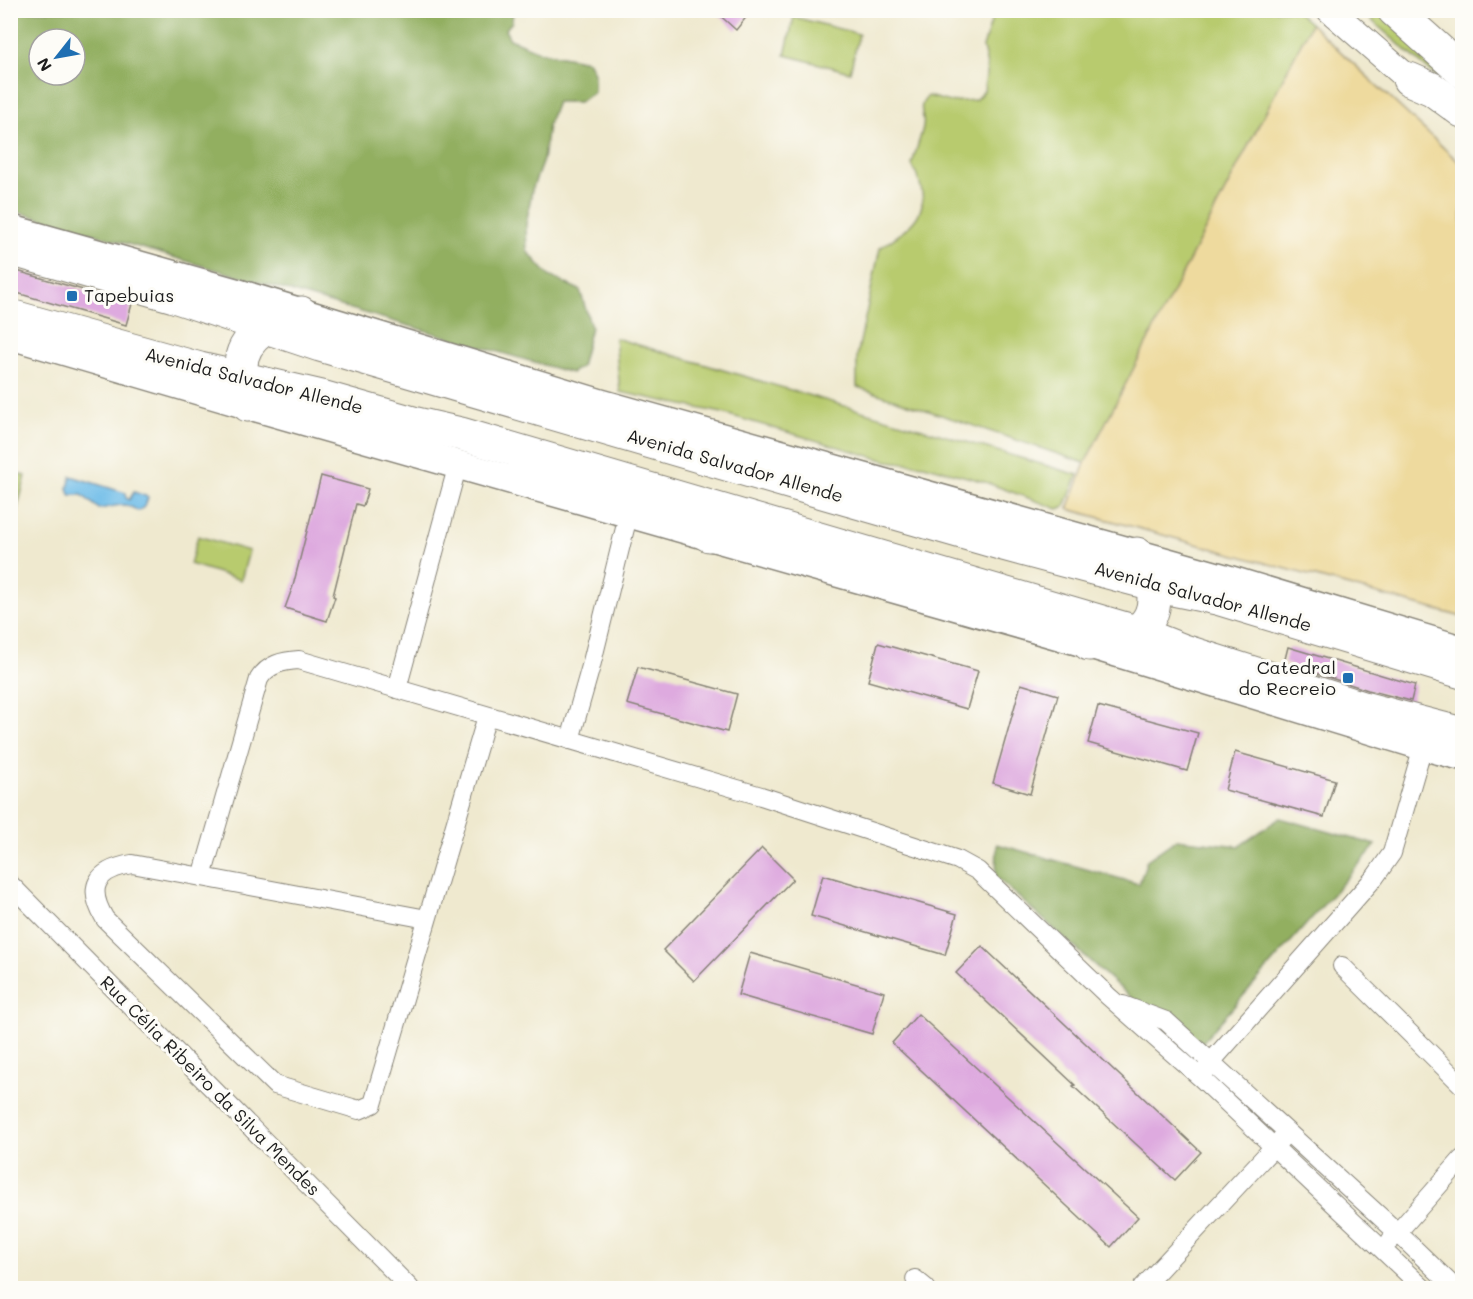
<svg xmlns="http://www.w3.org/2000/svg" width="1473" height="1299" font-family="Mali,sans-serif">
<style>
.green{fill:#b8cb6e;stroke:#6a7445;stroke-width:1.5}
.forest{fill:#92af61;stroke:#57663e;stroke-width:1.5;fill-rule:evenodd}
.sand{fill:#eeda9e;stroke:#857b5d;stroke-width:1.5}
.water{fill:#6dbce8;stroke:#446c82;stroke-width:1.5}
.building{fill:#deaadf}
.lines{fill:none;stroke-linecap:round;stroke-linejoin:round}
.street-casing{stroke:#868276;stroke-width:20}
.secondary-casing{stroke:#868276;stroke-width:28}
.primary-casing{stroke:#868276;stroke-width:31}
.highway-casing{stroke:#868276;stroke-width:35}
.street{stroke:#fff;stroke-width:18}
.secondary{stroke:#fff;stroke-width:26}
.primary{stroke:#fff;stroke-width:28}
.highway{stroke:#fff;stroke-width:33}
.poi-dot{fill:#1f6fb2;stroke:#fdfcf7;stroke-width:2}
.labels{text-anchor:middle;stroke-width:6;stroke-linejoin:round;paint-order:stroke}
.poi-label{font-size:18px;fill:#1c1c1c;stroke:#fdfcf7;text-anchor:start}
.street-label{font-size:18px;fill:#1c1c1c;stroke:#fdfcf7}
</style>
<rect width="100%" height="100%" fill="#fdfcf7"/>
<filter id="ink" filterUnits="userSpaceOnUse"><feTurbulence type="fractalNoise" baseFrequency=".0167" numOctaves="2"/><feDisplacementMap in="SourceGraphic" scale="12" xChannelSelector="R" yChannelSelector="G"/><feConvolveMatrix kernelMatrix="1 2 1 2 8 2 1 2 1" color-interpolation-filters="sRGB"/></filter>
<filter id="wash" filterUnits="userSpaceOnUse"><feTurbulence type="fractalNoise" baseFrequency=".008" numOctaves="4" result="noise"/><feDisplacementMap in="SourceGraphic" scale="24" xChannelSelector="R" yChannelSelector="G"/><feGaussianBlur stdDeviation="1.35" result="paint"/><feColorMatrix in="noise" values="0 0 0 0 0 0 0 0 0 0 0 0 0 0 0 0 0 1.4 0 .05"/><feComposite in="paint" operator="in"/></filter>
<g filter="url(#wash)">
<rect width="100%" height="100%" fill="#efe9cf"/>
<g class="green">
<path d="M1295 10 1311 24 1085 463 857 387V356L880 248C916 223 936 211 912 165 915 152 920 140 923 127 926 114 915 109 928 96L950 102 975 100 984 91 987 66 983 47 991 22 992 11Z"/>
<polygon points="1361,11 1378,11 1462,86 1462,99"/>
<polygon points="794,17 859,34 850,72 785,55"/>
<polygon points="615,338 1078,475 1065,506 1058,509 985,482 924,465 887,461 722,413 620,392"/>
<polygon points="10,472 26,476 16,513 11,511"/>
<polygon points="198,536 249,551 241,580 190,564"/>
</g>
<g class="forest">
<path d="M10 11H513L512 22 505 30 510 39 541 52 588 61 594 73V92L579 102H557L548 125 543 160 532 190 526 225 527 251 549 276 580 290 591 327 581 367 571 373 11 210ZM39 39H75V75H39Z"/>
<polygon points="1280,818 1376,845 1193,1053 996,877 997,844 1139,884 1147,860 1177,839 1239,846"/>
</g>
<polygon class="sand" points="1311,24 1462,165 1462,617 1068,509 1085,463"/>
<path class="water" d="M71 476 126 493V498L129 500 134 492 148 497C146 504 145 508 138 511 121 500 117 507 99 509L82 495H70L68 488Z"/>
<g id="blocks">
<g class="building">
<polygon points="714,10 752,10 736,30"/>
<polygon points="10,269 132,304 126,325 10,291"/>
<polygon points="321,476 368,489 363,506 356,504 333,596 335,597 327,621 285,608 293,586"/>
<polygon points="878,643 978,671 967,709 868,681"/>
<polygon points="1288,647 1415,685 1411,701 1368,690 1284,663"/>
<polygon points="638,667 737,694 727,732 627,704"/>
<polygon points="1021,684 1058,695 1030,794 993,783"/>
<polygon points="1098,706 1198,733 1187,771 1088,743"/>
<polygon points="1235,752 1335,780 1324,817 1225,790"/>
<polygon points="762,848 793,879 694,981 663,950"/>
<polygon points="823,875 957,914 945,955 811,916"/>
<polygon points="982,946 1201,1152 1175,1180 1073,1086 1075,1085 956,973"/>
<polygon points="750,953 884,992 872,1034 738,995"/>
<polygon points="918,1014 1138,1217 1111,1247 892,1043"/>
</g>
</g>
</g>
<g filter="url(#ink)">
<use href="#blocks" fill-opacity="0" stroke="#868276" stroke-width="1.5"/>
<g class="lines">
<g class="street-casing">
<g id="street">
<polyline points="397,689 458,464"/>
<polyline points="570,740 591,666 629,512"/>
<path d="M202 877 259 679C268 664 283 661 299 660L761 796 958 860 978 871 1108 996 1201 1078 1423 1288"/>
<polyline points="10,884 410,1288"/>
<path d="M427 919 132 864C96 870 86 887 105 919L275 1085 359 1110 373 1104 487 716"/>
<polyline points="1342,966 1462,1085"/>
<polyline points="1123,1005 1166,1021 1398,1233 1455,1288"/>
<polyline points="1204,1072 1211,1062 1375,877 1392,853 1423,746"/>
<polyline points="1390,1241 1462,1159"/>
<polyline points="915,1279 926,1288"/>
<polyline points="1142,1288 1282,1138"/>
</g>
</g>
<g class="secondary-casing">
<polyline id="secondary" points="1330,10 1409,79"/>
</g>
<g class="primary-casing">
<g id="primary">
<polyline points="10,229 237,293 599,403 1223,578 1462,650"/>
<polyline points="10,335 248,405 1089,644 1423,746 1462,756"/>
</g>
</g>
<g class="highway-casing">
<g id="highway">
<polyline points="1394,10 1462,71"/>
<polyline points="1409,79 1432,89 1462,111"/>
<polyline points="10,249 174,296 320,345 812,489 1003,544 1168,588 1217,598 1462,672"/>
<polyline points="10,316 200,369 322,397 417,424 461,434 1136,632 1184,651 1363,708 1462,734"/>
<path d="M248 405C245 393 241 381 241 368 240 335 275 321 301 313"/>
<polyline points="658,510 684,520 709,535"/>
<path d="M1089 644C1100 642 1112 642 1122 638 1165 625 1159 583 1137 554"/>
</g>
</g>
<use href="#street" class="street"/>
<use href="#secondary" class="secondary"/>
<use href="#primary" class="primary"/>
<use href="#highway" class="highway"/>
</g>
</g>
<g class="poi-dot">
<rect x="66" y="290" width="12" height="12" rx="3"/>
<rect x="1342" y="672" width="12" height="12" rx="3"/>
</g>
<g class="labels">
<g class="poi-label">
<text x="84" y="302">Tapebuias</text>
<text x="1336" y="674" text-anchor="end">Catedral<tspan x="1336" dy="21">do Recreio</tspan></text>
</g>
<g class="street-label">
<text transform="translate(254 381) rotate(14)" y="6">Avenida Salvador Allende</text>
<text transform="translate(735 466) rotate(16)" y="6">Avenida Salvador Allende</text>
<text transform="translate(1203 597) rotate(15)" y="6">Avenida Salvador Allende</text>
<text transform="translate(210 1086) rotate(45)" y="6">Rua Célia Ribeiro da Silva Mendes</text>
</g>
</g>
<rect width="1473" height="1299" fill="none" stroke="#fdfcf7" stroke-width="36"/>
<g transform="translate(57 57) rotate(239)"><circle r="28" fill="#fdfcf7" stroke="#a3a29f" stroke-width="1.5"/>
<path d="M0-4.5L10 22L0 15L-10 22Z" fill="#1f6fb2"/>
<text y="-9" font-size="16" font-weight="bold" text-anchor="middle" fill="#1c1c1c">N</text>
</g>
</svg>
